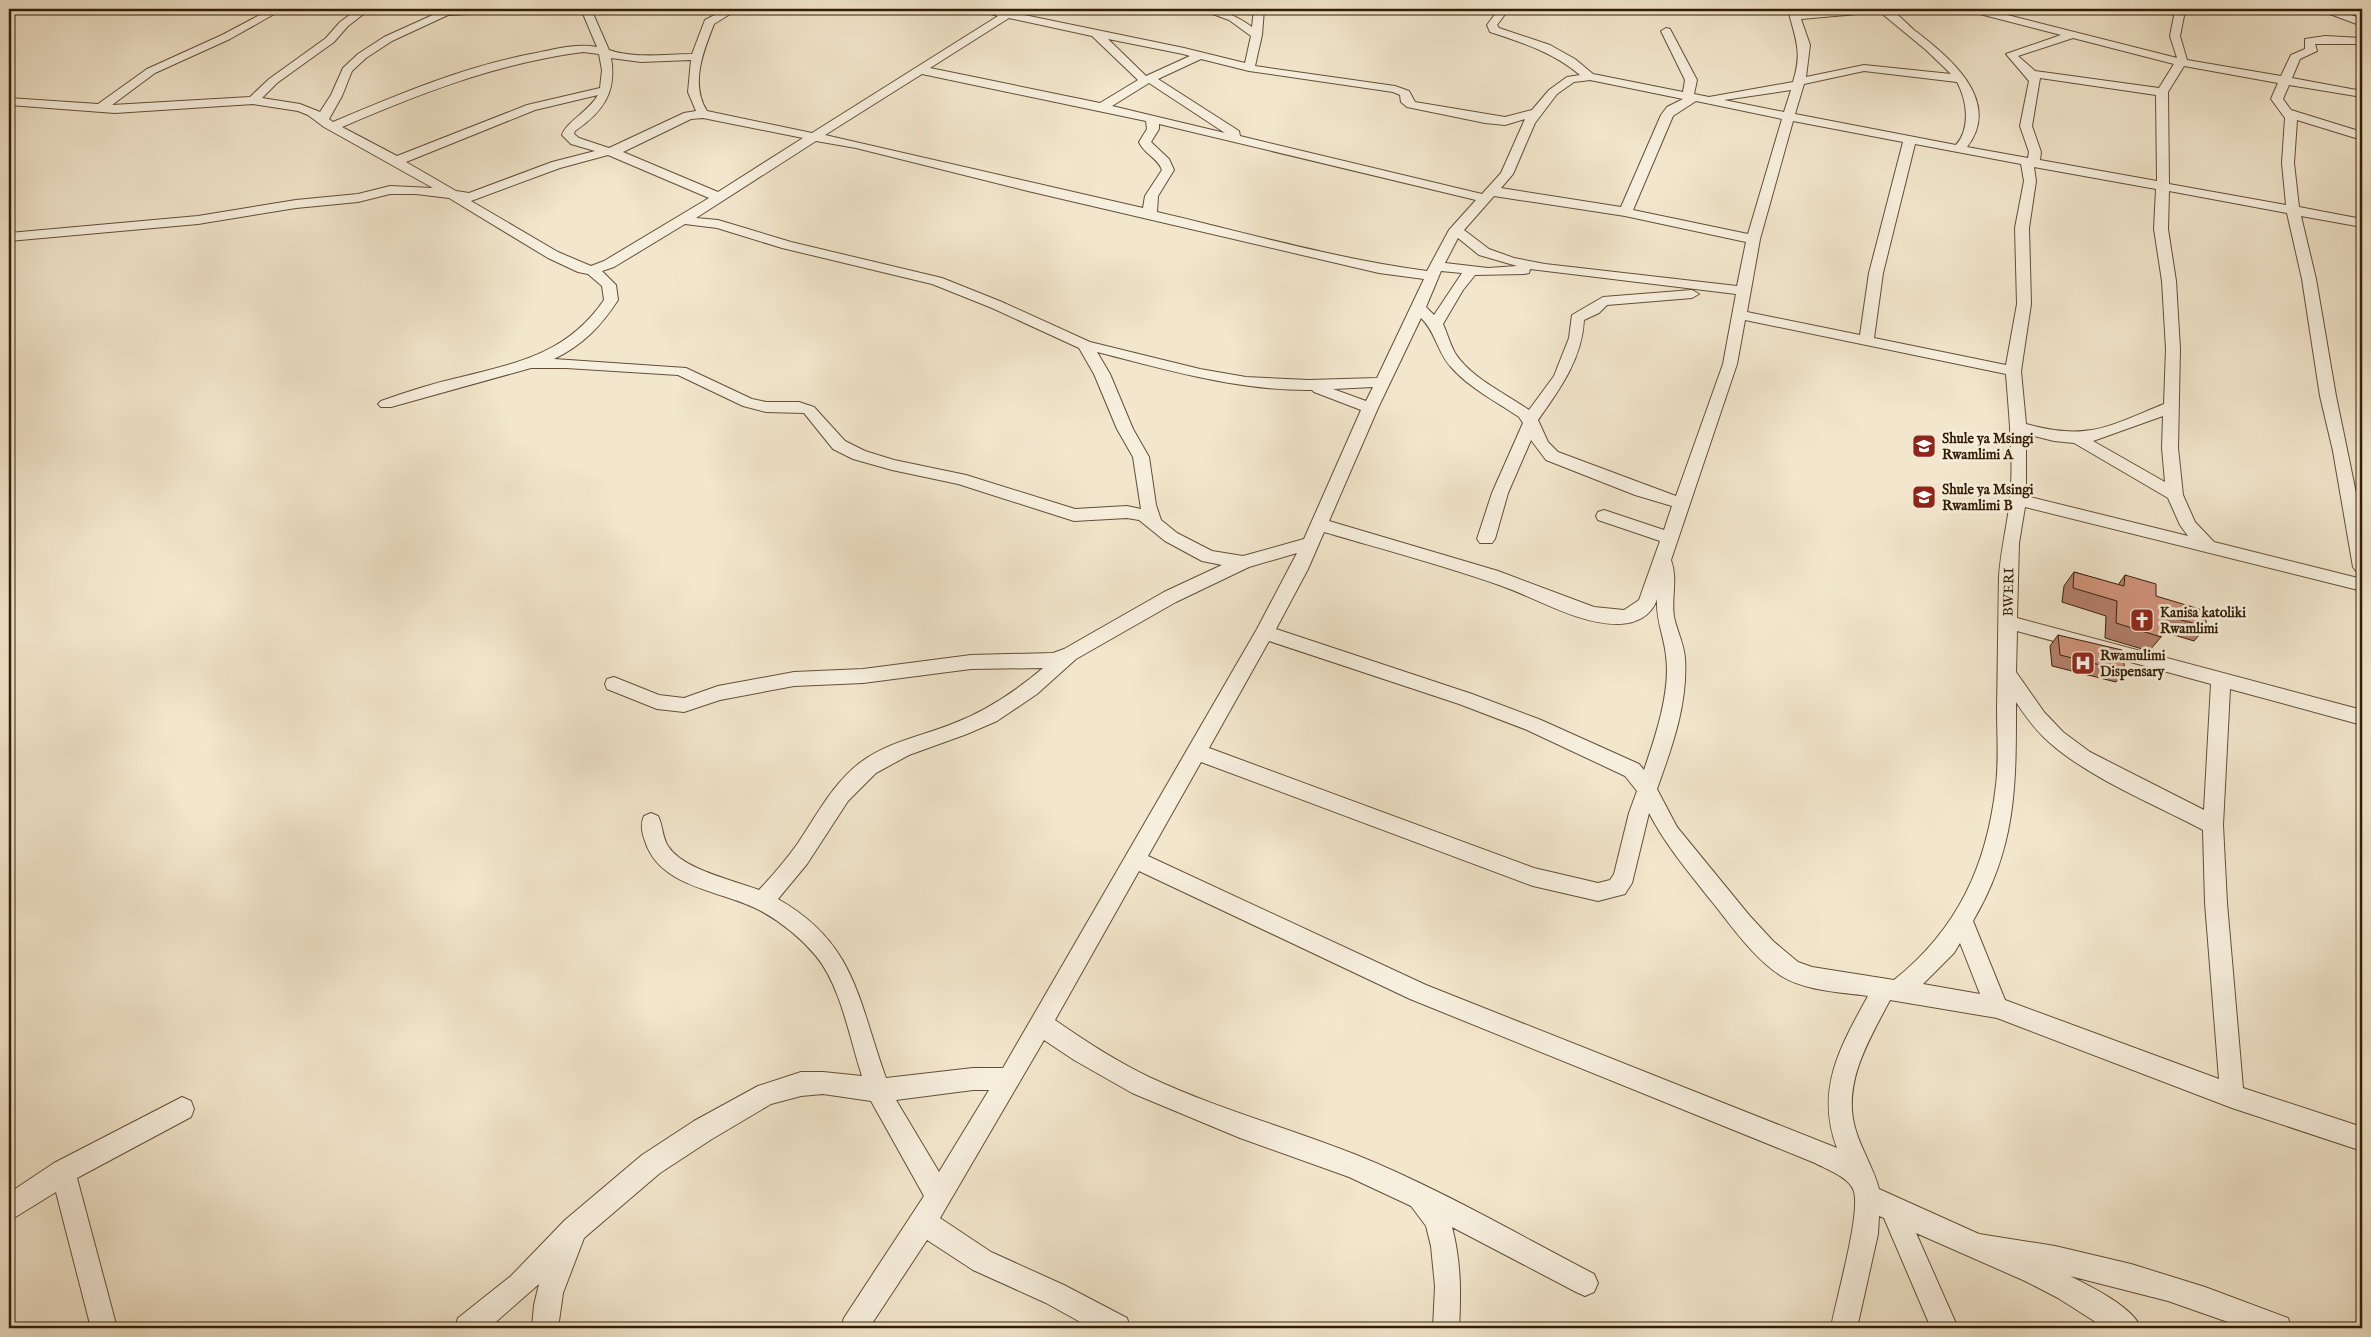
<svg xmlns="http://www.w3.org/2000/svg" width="2371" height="1337" font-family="'IM FELL English',serif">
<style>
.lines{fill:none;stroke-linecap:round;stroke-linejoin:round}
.minor-casing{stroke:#634f37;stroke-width:2}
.minor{fill:#f7efde;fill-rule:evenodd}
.wall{fill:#b6806d;stroke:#331d05}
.building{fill:#d4957f;stroke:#331d05}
.labels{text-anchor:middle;stroke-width:5;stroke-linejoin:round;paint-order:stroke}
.poi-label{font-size:14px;font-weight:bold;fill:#331d05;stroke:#f7efde;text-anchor:start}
.street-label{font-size:14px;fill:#331d05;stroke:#f7efde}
</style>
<rect width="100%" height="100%" fill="#f2e6cc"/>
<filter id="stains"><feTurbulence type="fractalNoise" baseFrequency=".004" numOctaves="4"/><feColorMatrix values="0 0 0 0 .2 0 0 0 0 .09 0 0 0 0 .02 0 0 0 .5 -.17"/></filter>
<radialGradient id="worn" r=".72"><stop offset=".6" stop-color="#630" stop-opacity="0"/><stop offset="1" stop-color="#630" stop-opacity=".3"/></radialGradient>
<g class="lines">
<g class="minor-casing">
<g id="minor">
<path d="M271 9H283L230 39 155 73 112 105 250 97 269 79 326 38 340 22 358 9H370L348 26 334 42 277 83 262 98 300 104 320 112 331 95 343 68 358 54 384 37 446 9H513L508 12 448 15 392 41 366 58 352 71 342 96 329 119 333 122C399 94 465 66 536 53 555 49 577 43 597 47L581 9H591L609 50C636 59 665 54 692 54L705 20 726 9H738L714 24C703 52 690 84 707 111L812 133 998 16 980 11 979 9H996L1184 48 1245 63 1251 36 1229 20 1199 9C1219 8 1236 15 1252 27L1254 9H1264L1262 35 1255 66 1395 86 1409 91 1415 102 1505 117 1532 110 1549 90 1567 77 1580 75C1553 52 1523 43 1490 32L1487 25 1499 9H1509L1497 25 1499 28 1550 45 1575 59 1593 74 1683 92 1685 80 1661 31 1666 28 1670 29 1697 80 1694 94 1709 97 1793 82C1803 50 1795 39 1788 9H1798L1799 13C1821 11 1868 4 1887 9 1896 11 1907 24 1914 30 1948 56 2003 100 1967 147L2028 158 2029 152 2020 126 2029 81 2006 54 2061 35 1968 11 1967 9H1984L2177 58 2170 36 2174 16 2168 9H2178L2184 16 2180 36 2187 60 2281 76 2291 55 2305 49V39L2325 36 2362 38V44H2315L2317 51 2300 59 2292 78 2362 91V97L2289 85 2283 99 2291 110 2362 132V140L2297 120 2294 163 2299 207 2362 219V227L2301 216 2316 279 2336 396 2362 522V573L2356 571 2353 567 2333 451 2320 396 2302 279 2287 213 2169 191 2168 229 2176 281 2180 349 2178 448 2183 495 2195 522 2214 542 2362 579V591L2025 507 2019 543 2017 618 2362 710V725L2230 689 2223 825 2227 903 2243 1088 2362 1127V1151L2232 1108 1997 1018 1890 1000C1869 1040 1841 1085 1856 1131 1862 1151 1874 1169 1879 1189L1979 1234 2055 1246 2131 1264 2205 1287 2288 1318 2291 1328H2245L2168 1301 2070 1276C2090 1286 2133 1307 2141 1328H2105L2058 1298 2025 1281 1916 1233 1958 1328H1931L1884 1218 1879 1216 1878 1234 1857 1328H1831C1835 1302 1863 1208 1853 1189 1848 1177 1826 1169 1815 1163L1410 999 1139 871 1055 1020C1085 1041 1116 1061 1149 1077 1215 1108 1286 1127 1354 1154 1437 1187 1515 1233 1594 1274L1598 1283 1594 1292 1585 1296 1576 1292 1452 1227C1461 1261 1461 1293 1459 1328H1433L1435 1286 1431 1246 1426 1226 1411 1206 1349 1177 1240 1138 1132 1093 1074 1060 1044 1040 940 1218 991 1252 1064 1285 1127 1318 1130 1328H1091L1046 1303 973 1270 927 1240 869 1328H841L844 1318 924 1196 871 1101 823 1094 801 1096 771 1104 712 1139 660 1173 584 1238 563 1293 558 1328H532L534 1305 539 1284 489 1328H455L458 1318 511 1276 565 1220 642 1155 694 1121 758 1086 801 1072H823L862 1076C850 1040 841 986 816 956 801 938 781 922 761 911 723 890 660 889 645 841 642 833 640 824 644 816L651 813 658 816C663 825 662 837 668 846 682 869 733 880 759 890 773 875 786 860 798 843 817 815 833 783 861 762 888 742 922 736 952 724 986 711 1016 691 1043 668L971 669 863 683 794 686 720 700 684 712 657 709 607 689 605 684 607 679 614 677 659 695 684 698 718 686 794 672 863 669 971 655 1053 653 1064 649 1164 592 1222 565 1202 561 1165 541 1139 520 1127 518 1074 521 958 484 892 470 853 459 833 449 804 413 766 412 743 406 678 375 566 368H531L391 407H381L378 404 381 401C406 392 431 384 457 378 517 363 567 354 604 300L602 286 588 274 578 272 548 258 449 198 416 194H390L358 202 296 208 198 224 9 241V233L198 216 296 200 358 194 390 186 433 188 324 127 308 115 298 111 253 104 115 113 9 105V98L98 104 147 69 222 35ZM1880 12 1926 50 1951 74 1864 65 1806 77 1810 45 1801 19ZM1009 18 1092 36 1138 80 1100 103 930 68ZM2073 38 2174 64 2159 88 2035 71 2018 56ZM1108 39 1183 54 1190 56 1146 76ZM583 52 599 54 602 70 600 88 527 105 397 156 342 127C421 93 498 63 583 52ZM611 58 641 62 691 60 688 92 696 111 684 113 609 148 579 138 574 134 575 131C603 112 617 92 611 58ZM1201 59 1249 71 1393 92 1400 95 1401 102 1407 107 1485 123 1505 125 1525 119 1501 173 1482 194 1240 136 1239 131 1158 79ZM2184 66 2278 83 2271 99 2285 118 2282 163 2286 205 2169 184 2168 92ZM1864 71 1957 82C1967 100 1971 128 1956 145L1795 114 1804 84ZM922 74 1146 121 1147 129 1139 142C1144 154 1158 158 1162 170L1145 196 1143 208 825 135ZM2040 78 2156 95 2157 181 2040 160 2041 152 2032 126ZM1590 80 1683 99 1667 107 1661 115 1621 207 1501 188 1513 174 1535 123 1557 94 1574 82ZM1149 83 1225 133 1112 106ZM1791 90 1784 112 1724 100ZM598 95C588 112 566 122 562 135L571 144 595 151 552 162 469 193 456 191 406 162 535 110ZM1696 101 1782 119 1748 234 1633 210 1673 116ZM703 118 803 138 718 192 623 152 691 119ZM1793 121 1903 142 1869 273 1860 335 1747 312 1760 239ZM1159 124 1476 200 1449 230 1427 271C1336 259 1247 233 1157 212L1158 196 1174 170 1169 159 1151 142 1159 129ZM816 141 856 148 1028 191 1379 273 1424 279 1377 378 1309 380 1246 377 1200 369 1090 342 1002 302 942 278 791 242 718 220 696 218ZM1915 144 2021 164 2024 181 2015 228 2017 304 2006 365 1874 338 1883 273ZM608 155 709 198 604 261 591 266 558 252 471 201 560 168ZM2034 167 2156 189 2154 229 2162 281 2166 349 2164 404C2107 427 2088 441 2026 424L2021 371 2031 304 2029 228 2036 181ZM1494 196 1625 216 1746 242 1737 286 1545 264 1514 258 1489 249 1464 230ZM685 224 717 228 782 248 932 284 992 308 1079 348 1094 374 1117 429 1133 457 1141 509 1127 506 1075 509 966 475 894 460 865 451 845 441 814 407 799 402H766L752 399 686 368 554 359C583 345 601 326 618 300L616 285 602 271 614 267ZM1458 238 1479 255 1517 266 1488 268 1445 263ZM1530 269 1736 294 1723 364 1676 496 1558 452 1548 442 1538 420C1560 389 1582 359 1584 320L1599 313 1607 305 1692 298 1699 294 1692 290 1603 297 1572 315 1569 338 1554 376 1529 410C1505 393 1471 378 1455 353 1450 344 1447 333 1443 324L1463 290 1475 275 1524 274 1529 273ZM1441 271 1462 273 1434 315 1426 307ZM1421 318C1436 332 1437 352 1451 367 1469 388 1497 402 1519 417L1523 423 1492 493 1477 539 1480 543H1492L1495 539 1508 493 1531 440 1546 460 1635 495 1672 506 1664 530 1604 510 1598 512 1596 516 1598 520 1660 541 1639 600 1624 610 1594 607 1498 571 1329 521 1378 408ZM1745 320 2006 374C2009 415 2014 459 2010 500 2007 526 2001 549 1999 576 1998 620 1998 664 1997 709 1997 734 1999 760 1996 785 1987 865 1958 929 1894 980L1812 967 1798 962 1773 941 1749 915 1677 827 1657 789C1672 747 1688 704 1685 658 1684 644 1677 631 1674 617 1671 598 1678 579 1671 560L1737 364ZM1097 352C1168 370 1238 391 1312 390L1314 392 1361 410 1304 539 1243 556 1212 551 1177 533 1161 520 1156 505 1149 457 1133 429 1110 374ZM1373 387 1366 401 1333 389ZM2163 416 2162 448 2165 482 2093 441ZM2026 434 2054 441 2074 443 2168 498 2180 525 2188 536 2026 496ZM1324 532C1382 549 1442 565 1499 585 1537 598 1577 624 1618 624 1635 624 1652 616 1657 599 1656 622 1664 635 1666 656 1671 691 1655 738 1644 770L1639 764 1541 720 1472 694 1276 629 1308 569ZM1297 553 1257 629 1003 1068H973L886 1078C858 1001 856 943 778 899L807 864 848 801 876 773 909 755 967 734 997 721 1037 694 1076 659 1176 602 1249 567ZM2017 631 2211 684 2204 810 2090 752 2063 732 2044 712 2016 672ZM1269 641 1459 704 1527 730 1625 776 1637 791 1629 813 1614 874 1610 880 1598 883 1534 868 1209 748ZM2016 702C2026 717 2036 731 2050 743 2091 779 2154 804 2203 830L2205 903 2219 1079 2005 1000 1973 921C2017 846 2016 785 2016 702ZM1201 762 1533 886 1598 901 1625 894 1632 883 1649 813C1666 846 1690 874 1713 903 1733 928 1755 960 1783 977 1806 991 1841 992 1868 996 1840 1047 1815 1090 1837 1148L1426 985 1148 856ZM1960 943 1980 994 1923 984 1954 953ZM973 1090H989L939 1172 896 1100Z"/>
<polygon points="2321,9 2335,9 2362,19 2362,26 2322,11"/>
<polygon points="182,1097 191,1101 194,1109 191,1117 77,1178 117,1328 91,1328 56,1192 9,1221 9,1193 54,1163"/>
</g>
</g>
<use href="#minor" class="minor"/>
</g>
<g class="wall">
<polygon points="2074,572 2118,585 2125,575 2156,596 2206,627 2194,641 2161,631 2161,637 2149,651 2105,638 2106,616 2062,602 2064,586"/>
<polygon points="2058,635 2125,671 2116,682 2052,666 2050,646"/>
</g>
<g class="building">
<polygon points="2074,572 2124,586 2125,575 2156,584 2156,596 2206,611 2206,627 2161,614 2161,637 2116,623 2117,601 2073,588"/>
<polygon points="2058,635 2122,650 2125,671 2060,655"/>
</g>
<defs>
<g id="school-square" transform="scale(1.25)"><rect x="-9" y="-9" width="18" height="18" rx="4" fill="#8f2418" stroke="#f7efde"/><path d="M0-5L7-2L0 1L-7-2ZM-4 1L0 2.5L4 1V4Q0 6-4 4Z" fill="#fff"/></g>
<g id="church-square" transform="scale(1.25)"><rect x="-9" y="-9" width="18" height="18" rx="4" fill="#8f2418" stroke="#f7efde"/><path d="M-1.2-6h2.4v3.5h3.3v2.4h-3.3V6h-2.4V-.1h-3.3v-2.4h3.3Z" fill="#fff"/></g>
<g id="hospital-square" transform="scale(1.25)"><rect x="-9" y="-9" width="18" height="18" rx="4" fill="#8f2418" stroke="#f7efde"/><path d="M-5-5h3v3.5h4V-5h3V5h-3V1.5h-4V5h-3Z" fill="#fff"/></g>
</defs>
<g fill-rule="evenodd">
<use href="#school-square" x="1924" y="446"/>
<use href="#school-square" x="1924" y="497"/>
<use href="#church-square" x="2142" y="620"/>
<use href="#hospital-square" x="2083" y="663"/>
</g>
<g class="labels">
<g class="poi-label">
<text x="1942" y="443">Shule ya Msingi<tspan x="1942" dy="16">Rwamlimi A</tspan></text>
<text x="1942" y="494">Shule ya Msingi<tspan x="1942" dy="16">Rwamlimi B</tspan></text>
<text x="2160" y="617">Kanisa katoliki<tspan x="2160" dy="16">Rwamlimi</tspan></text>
<text x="2100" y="660">Rwamulimi<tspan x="2100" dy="16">Dispensary</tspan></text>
</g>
<g class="street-label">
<text transform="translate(2008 592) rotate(-89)" y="5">BWERI</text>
</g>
</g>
<rect width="2371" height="1337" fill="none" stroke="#f2e6cc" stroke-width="30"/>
<rect x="10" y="10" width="2351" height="1317" fill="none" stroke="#331d05" stroke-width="2.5"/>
<rect x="15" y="15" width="2341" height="1307" fill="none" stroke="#331d05"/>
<rect width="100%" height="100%" filter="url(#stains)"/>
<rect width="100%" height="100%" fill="url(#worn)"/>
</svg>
